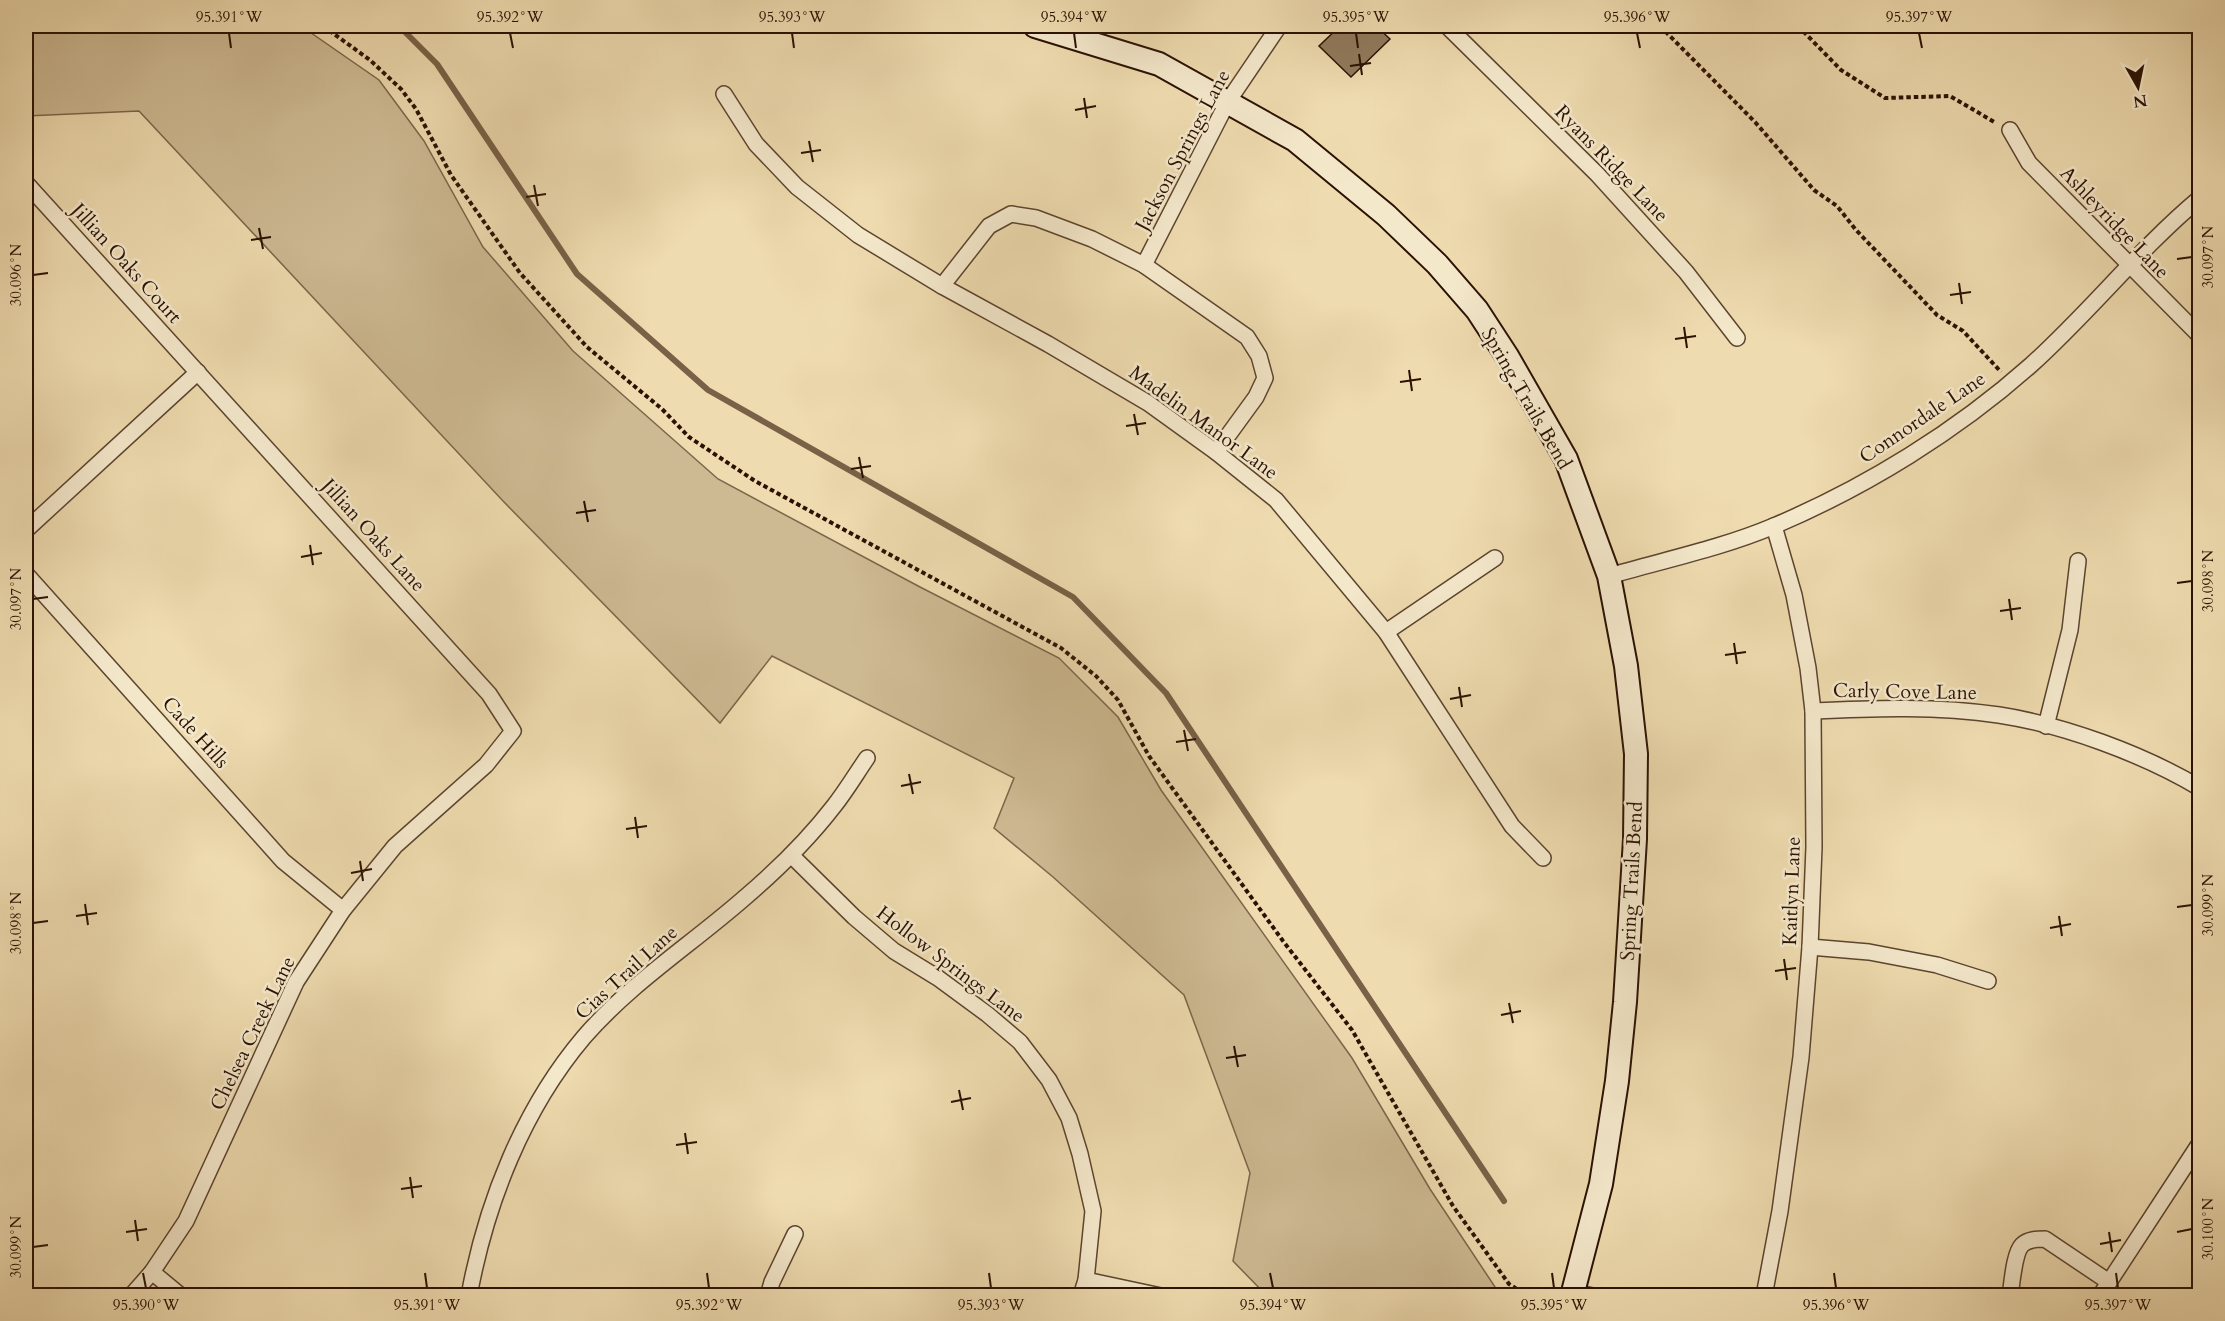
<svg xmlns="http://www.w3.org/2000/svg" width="2225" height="1321" font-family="Cardo,serif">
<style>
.green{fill:#cdb992;stroke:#7c654a;stroke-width:1.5}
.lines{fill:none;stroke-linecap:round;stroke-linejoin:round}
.stream{stroke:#786147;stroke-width:6}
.building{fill:#907a5c;stroke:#2b1103;stroke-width:1.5}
.street-casing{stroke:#5c442e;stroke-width:18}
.secondary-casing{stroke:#2b1103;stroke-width:26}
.path{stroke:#2b1103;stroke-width:4;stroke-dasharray:4.5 3;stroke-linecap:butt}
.street{stroke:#f4e8cb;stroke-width:15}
.secondary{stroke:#f4e8cb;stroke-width:22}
.ticks{fill:none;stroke:#2b1103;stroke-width:2}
.labels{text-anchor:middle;stroke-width:5;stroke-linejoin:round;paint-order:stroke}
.street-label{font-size:20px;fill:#2b1103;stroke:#f4e8cb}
.neatline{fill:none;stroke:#2b1103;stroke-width:2}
.ticks-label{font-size:15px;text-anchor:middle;fill:#2b1103}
</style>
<rect width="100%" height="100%" fill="#eedbaf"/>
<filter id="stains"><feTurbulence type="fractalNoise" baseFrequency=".00333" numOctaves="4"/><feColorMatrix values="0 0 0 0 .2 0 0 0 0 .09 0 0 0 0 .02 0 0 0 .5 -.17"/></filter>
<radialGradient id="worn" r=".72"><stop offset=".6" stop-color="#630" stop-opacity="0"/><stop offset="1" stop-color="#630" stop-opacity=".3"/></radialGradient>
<polygon class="green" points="26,26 301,26 379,80 424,141 483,247 573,351 718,479 920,587 1059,658 1118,717 1161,790 1352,1058 1430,1189 1499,1293 1499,1295 1266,1295 1233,1261 1250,1173 1184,995 1053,877 994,828 1014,778 772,656 720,723 503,501 139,111 26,116"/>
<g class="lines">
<polyline class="stream" points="399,26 437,64 577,274 708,390 1073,597 1166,693 1504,1201"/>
</g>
<polygon class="building" points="1340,26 1376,26 1390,39 1351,77 1319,46"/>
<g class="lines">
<g class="street-casing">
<g id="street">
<polyline points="1447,26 1597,174 1686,272 1737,338"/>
<polyline points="724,94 756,144 797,187 858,235 942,286 1048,344 1148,403 1216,452 1276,500 1386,632 1512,826 1543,858"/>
<polyline points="2010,130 2029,163 2200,336"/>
<polyline points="26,183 489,694 513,731 486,765 395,846 343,910 296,982 186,1221 152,1272 131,1296"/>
<polyline points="1144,265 1227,103 1279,26"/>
<polyline points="942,286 989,226 1011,214 1036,218 1092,239 1144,265 1247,337 1259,356 1265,378 1256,397 1216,452"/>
<polyline points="26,530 198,372"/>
<polyline points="26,574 283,861 343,910"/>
<path d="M1609 576C1664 560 1722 548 1774 526 1866 487 1957 431 2031 365 2090 312 2139 249 2200 198"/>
<polyline points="1386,632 1495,558"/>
<path d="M1813 711C1875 708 1937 706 1999 715 2064 725 2143 754 2200 788"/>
<polyline points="2046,726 2070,630 2078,561"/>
<polyline points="791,855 854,917 894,951 938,978 987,1014 1020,1042 1049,1080 1069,1118 1080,1154 1093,1211 1086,1280 1081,1296"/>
<polyline points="1810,947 1869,952 1937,965 1988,981"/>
<polyline points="152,1272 181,1296"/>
<polyline points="1086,1280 1161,1296"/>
<polyline points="1573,1292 1593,1296"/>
<path d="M469 1296C486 1203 523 1109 584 1037 630 984 689 946 742 900 775 872 807 841 834 806 846 791 856 774 867 758"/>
<polyline points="768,1296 772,1282 795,1234"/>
<polyline points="1764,1296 1780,1211 1801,1057 1810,947 1814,847 1813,711 1808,668 1794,595 1774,526"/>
<path d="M2010 1296C2012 1284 2014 1253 2022 1245 2028 1239 2037 1239 2045 1239L2109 1282"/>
<polyline points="2100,1296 2200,1143"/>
</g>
</g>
<g class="secondary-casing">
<polyline id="secondary" points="1035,26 1159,64 1295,140 1386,215 1437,264 1477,310 1507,356 1566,459 1609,576 1626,666 1636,754 1635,839 1625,1002 1617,1081 1601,1184 1572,1296"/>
</g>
<g class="path">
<polyline points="323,26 370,60 401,89 416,109 451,175 520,273 587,347 662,409 689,437 755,481 1061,648 1096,676 1118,700 1149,756 1283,941 1352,1030 1453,1206 1509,1284 1528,1296"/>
<polyline points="1660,26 1755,122 1814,190 1837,206 1856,230 1937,315 1963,331 2001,372"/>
<polyline points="1798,26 1841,70 1885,98 1950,96 1996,123"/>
</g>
<use href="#street" class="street"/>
<use href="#secondary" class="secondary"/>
</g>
<path class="ticks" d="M229 33 231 48M510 33 513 48M792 33 794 48M1074 33 1076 48M1356 33 1358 48M1637 33 1640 48M1919 33 1922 48M1359 54 1362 75M1350 66 1371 63M1084 98 1087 118M1075 110 1096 106M809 141 813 162M801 153 821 150M534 185 538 206M526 197 546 194M259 228 263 249M251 240 271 237M2177 259 2192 257M33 275 48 273M1959 283 1962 304M1950 295 1971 292M1684 327 1687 348M1675 339 1696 336M1409 370 1412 391M1400 382 1421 379M1134 414 1138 435M1126 426 1146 423M859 457 863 478M851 469 871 466M584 501 588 522M576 513 596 510M310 545 313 565M301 557 322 553M2177 583 2192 581M33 599 48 597M2009 599 2012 620M2000 611 2021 608M1734 643 1737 664M1725 655 1746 652M1459 687 1462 707M1450 699 1471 695M1184 730 1188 751M1176 742 1196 739M909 774 913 794M901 786 921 782M635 817 638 838M626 829 647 826M360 861 363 881M351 873 372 869M85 904 88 925M2177 907 2192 905M76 916 97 913M2059 916 2062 936M33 923 48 921M2050 928 2071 924M1784 959 1787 980M1775 971 1796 968M1509 1003 1513 1023M1501 1015 1521 1011M1234 1046 1238 1067M1226 1058 1246 1055M959 1090 963 1110M951 1102 971 1098M685 1133 688 1154M676 1145 697 1142M410 1177 413 1198M401 1189 422 1186M135 1220 138 1241M126 1232 147 1229M2109 1232 2112 1252M2177 1232 2192 1229M2100 1244 2121 1240M33 1247 48 1245M143 1273 146 1288M425 1273 427 1288M707 1273 709 1288M989 1273 991 1288M1270 1273 1273 1288M1552 1273 1554 1288M1834 1273 1836 1288M2116 1273 2118 1288"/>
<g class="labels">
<g class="street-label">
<text transform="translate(1182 150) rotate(-62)" y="7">Jackson Springs Lane</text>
<text transform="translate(1612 163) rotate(46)" y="7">Ryans Ridge Lane</text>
<text transform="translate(2115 222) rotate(46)" y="7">Ashleyridge Lane</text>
<text transform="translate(127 263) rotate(48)" y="7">Jillian Oaks Court</text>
<text transform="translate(1527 398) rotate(60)" y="7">Spring Trails Bend</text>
<text transform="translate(1922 417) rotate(-34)" y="7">Connordale Lane</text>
<text transform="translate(1204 422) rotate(36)" y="7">Madelin Manor Lane</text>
<text transform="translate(374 535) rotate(48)" y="7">Jillian Oaks Lane</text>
<text transform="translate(1905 691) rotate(1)" y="7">Carly Cove Lane</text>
<text transform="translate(196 732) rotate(48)" y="7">Cade Hills</text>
<text transform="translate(1631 881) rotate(-87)" y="7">Spring Trails Bend</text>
<text transform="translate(1791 891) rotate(-88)" y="7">Kaitlyn Lane</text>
<text transform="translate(951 964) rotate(37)" y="7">Hollow Springs Lane</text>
<text transform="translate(626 972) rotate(-42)" y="7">Cias Trail Lane</text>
<text transform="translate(252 1033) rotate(-64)" y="7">Chelsea Creek Lane</text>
</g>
</g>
<rect width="2225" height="1321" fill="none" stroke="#eedbaf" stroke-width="66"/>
<g transform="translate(2138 87) rotate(171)" stroke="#f4e8cb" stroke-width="4.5" paint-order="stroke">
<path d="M0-4.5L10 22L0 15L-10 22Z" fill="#2b1103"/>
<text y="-9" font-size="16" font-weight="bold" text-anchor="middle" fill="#2b1103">N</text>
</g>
<rect x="33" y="33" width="2159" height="1255" class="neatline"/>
<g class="ticks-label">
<text x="229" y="22">95.391°W</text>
<text x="510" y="22">95.392°W</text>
<text x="792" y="22">95.393°W</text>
<text x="1074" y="22">95.394°W</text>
<text x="1356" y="22">95.395°W</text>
<text x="1637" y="22">95.396°W</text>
<text x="1919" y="22">95.397°W</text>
<text transform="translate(2208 257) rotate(-90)" y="5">30.097°N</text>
<text transform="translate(16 275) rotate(-90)" y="5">30.096°N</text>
<text transform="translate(2208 581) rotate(-90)" y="5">30.098°N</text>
<text transform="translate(16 599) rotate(-90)" y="5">30.097°N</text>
<text transform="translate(2208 905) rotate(-90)" y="5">30.099°N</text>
<text transform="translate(16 923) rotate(-90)" y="5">30.098°N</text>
<text transform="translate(2208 1229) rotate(-90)" y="5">30.100°N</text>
<text transform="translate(16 1247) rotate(-90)" y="5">30.099°N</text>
<text x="146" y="1310">95.390°W</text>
<text x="427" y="1310">95.391°W</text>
<text x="709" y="1310">95.392°W</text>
<text x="991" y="1310">95.393°W</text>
<text x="1273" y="1310">95.394°W</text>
<text x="1554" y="1310">95.395°W</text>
<text x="1836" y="1310">95.396°W</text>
<text x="2118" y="1310">95.397°W</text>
</g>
<rect width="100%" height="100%" filter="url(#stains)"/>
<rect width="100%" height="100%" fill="url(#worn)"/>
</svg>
